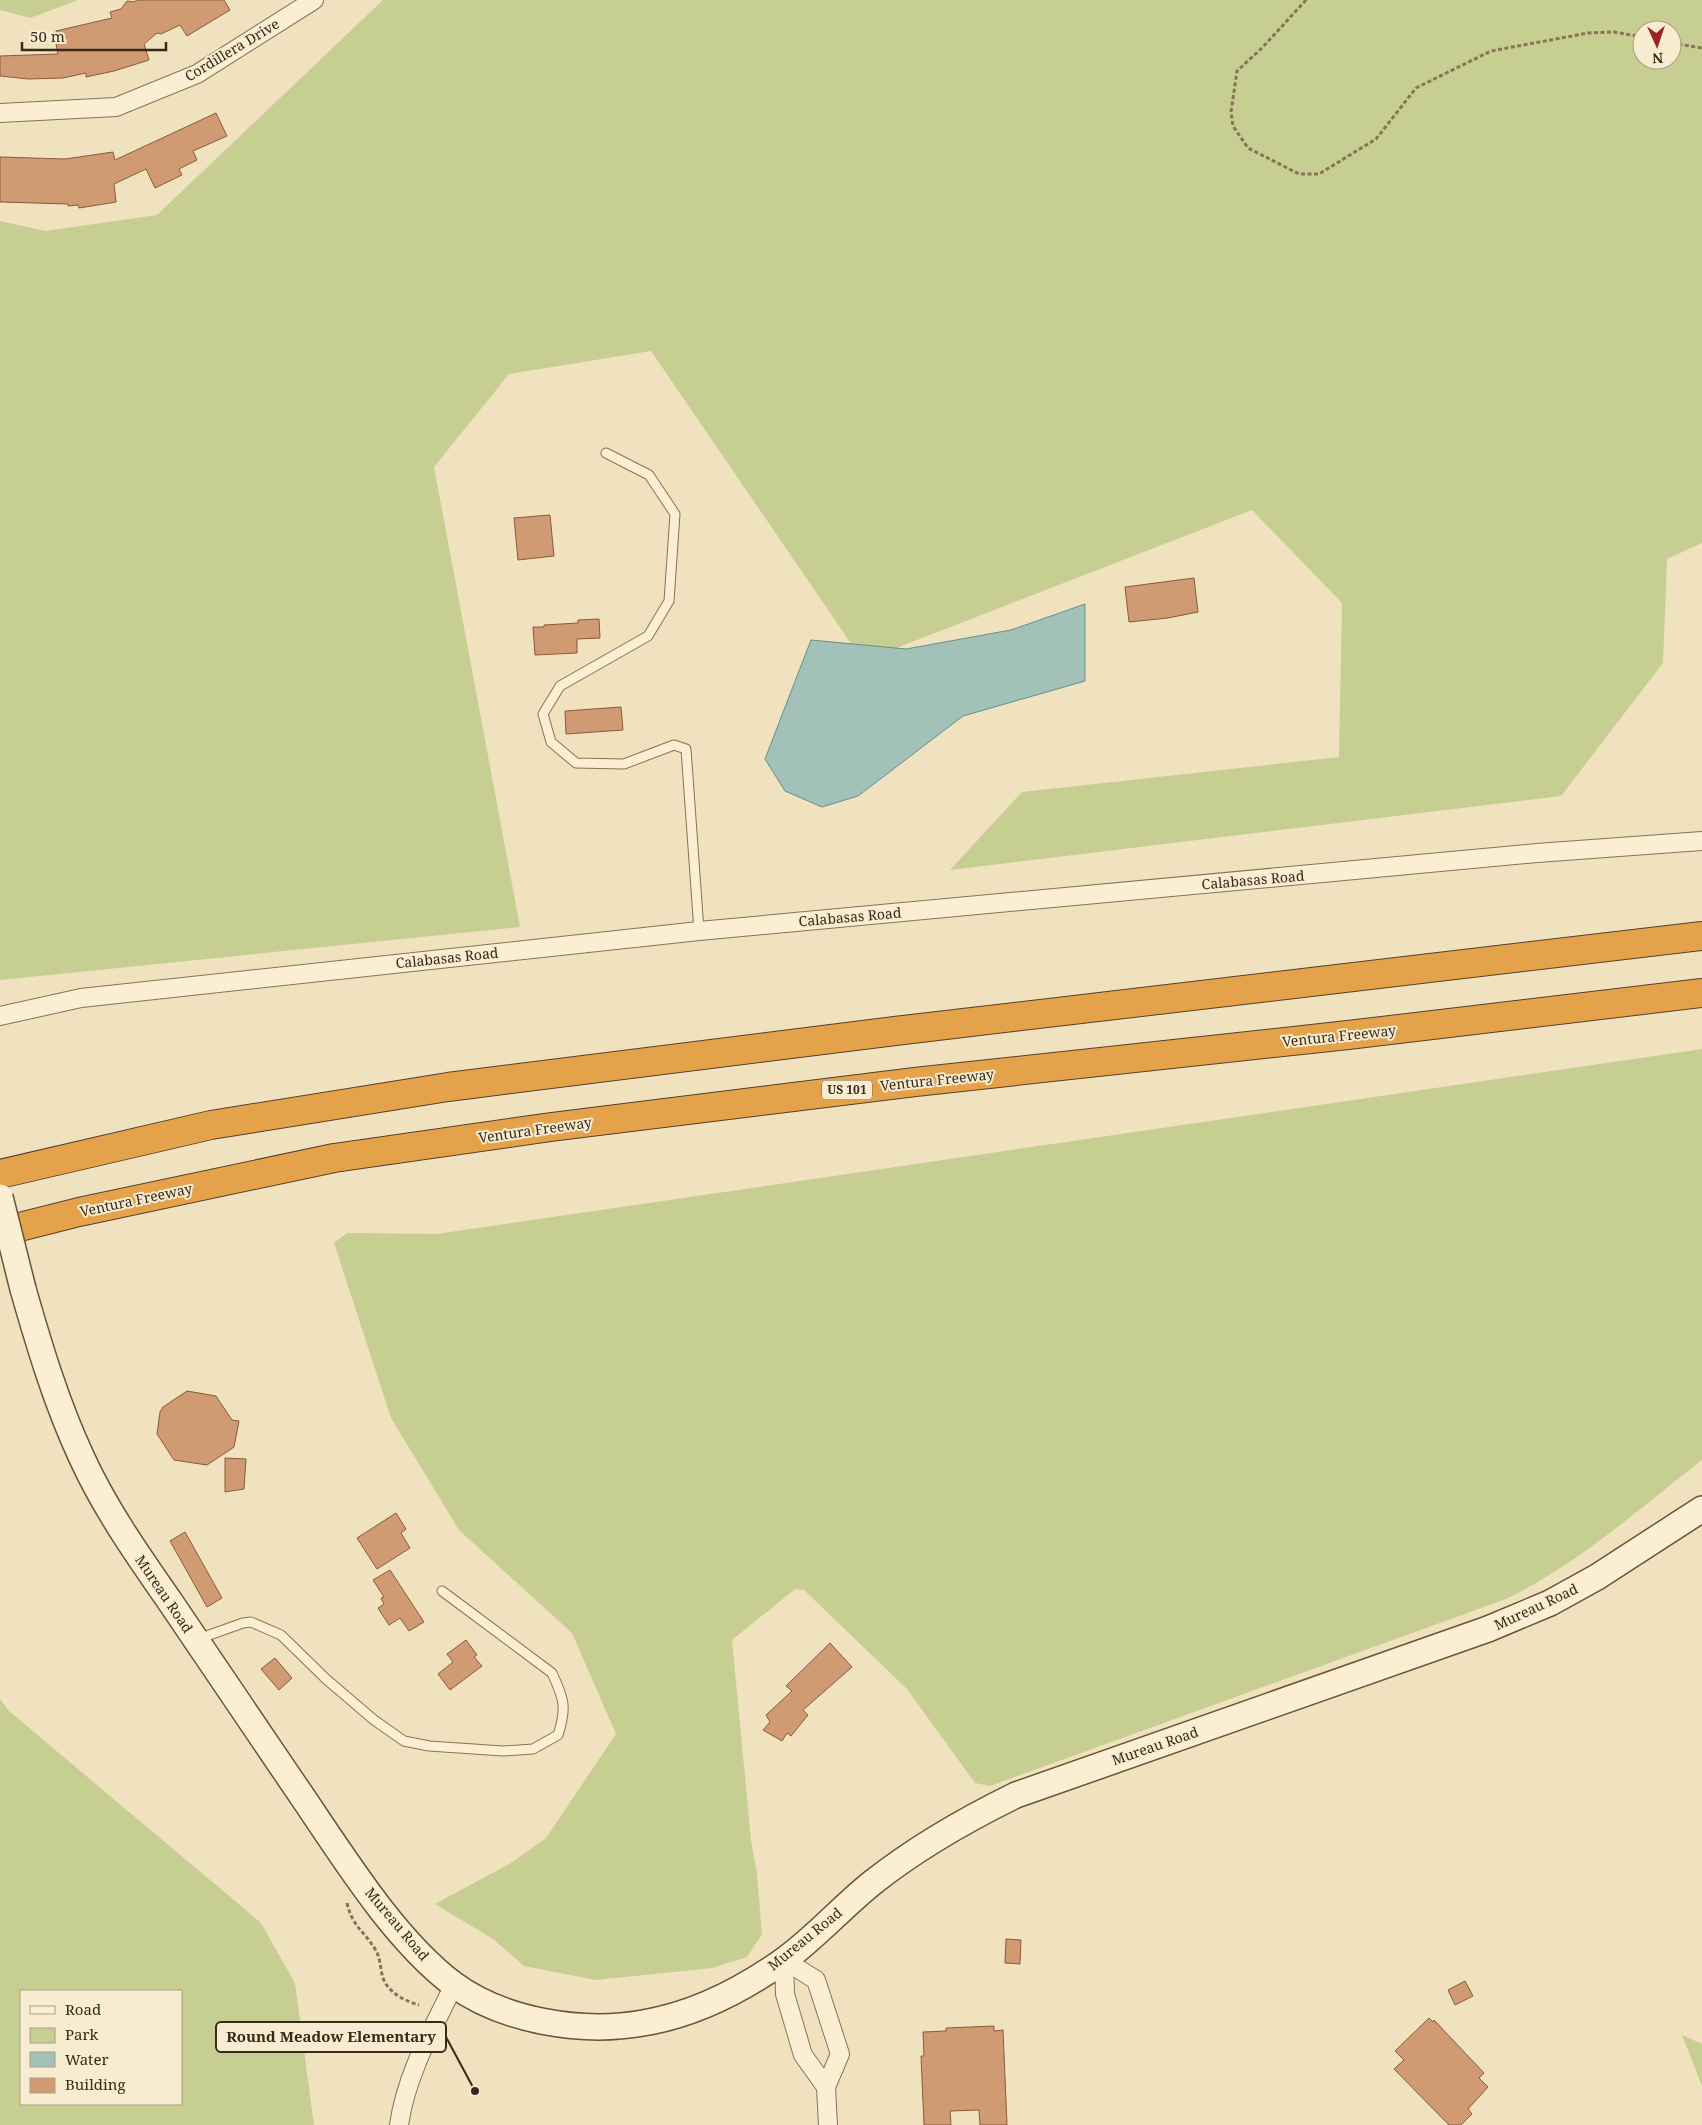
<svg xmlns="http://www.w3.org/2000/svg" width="1702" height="2125" font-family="'Noto Serif',serif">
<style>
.green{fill:#c7ce92;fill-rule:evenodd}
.water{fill:#a2c1b8;stroke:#698f86}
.building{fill:#d09a72;stroke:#895b3b}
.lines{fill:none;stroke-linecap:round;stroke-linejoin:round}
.lane-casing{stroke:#897256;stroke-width:11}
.street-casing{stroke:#897256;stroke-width:20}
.secondary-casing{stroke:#6b533a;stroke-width:28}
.highway-casing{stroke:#56402b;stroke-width:30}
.path{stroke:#897256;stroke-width:3;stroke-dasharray:4 2.5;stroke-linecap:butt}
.lane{stroke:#faefd2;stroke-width:9}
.street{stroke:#faefd2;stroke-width:18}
.secondary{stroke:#faefd2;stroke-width:25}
.highway{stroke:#e4a24a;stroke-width:28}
.secondary-bridge-casing{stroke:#6b533a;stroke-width:28;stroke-linecap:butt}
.secondary-bridge{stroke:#faefd2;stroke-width:25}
.labels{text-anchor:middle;stroke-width:4;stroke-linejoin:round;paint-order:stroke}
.shield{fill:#f7eccf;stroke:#716452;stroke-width:1}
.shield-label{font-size:12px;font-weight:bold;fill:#38291c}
.street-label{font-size:14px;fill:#38291c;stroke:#f7eccf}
.leader{fill:none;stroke:#38291c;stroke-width:2}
.callout-dot{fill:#38291c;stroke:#f7eccf;stroke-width:2}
.callout{fill:#f7eccf;stroke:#38291c;stroke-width:2}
.callout-label{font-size:15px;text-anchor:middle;font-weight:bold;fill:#38291c}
</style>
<rect width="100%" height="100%" fill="#f0e1bf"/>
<g class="green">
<polygon points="0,0 78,0 30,18 0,10"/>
<path d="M383 0H1702V543L1667 559 1663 663 1561 796 950 870 1022 792 1339 757 1342 603 1252 510 863 661 651 351 509 374 434 467 520 927 0 980V221L45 231 157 215ZM1642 30H1672V60H1642Z"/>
<path d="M1702 1049V1460C1639 1509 1578 1564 1506 1599L990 1786 975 1783 907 1689 804 1590 795 1589 732 1640 751 1840 757 1874 762 1934 747 1957 712 1968 596 1980 524 1966 493 1939 435 1904 511 1863 546 1838 616 1734 572 1633 459 1530 391 1418 334 1243 347 1233 437 1234Z"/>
<path d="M0 1699 9 1711 261 1923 295 1983 314 2125H0ZM21 1991H181V2104H21Z"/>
<polygon points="1682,2035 1702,2044 1702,2086"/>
</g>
<polygon class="water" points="1085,604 1085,681 963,716 858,796 822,807 785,791 765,759 811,640 906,649 1011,630"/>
<g class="building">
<polygon points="137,0 224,0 230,10 187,36 180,25 161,34 157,33 144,44 149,60 114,71 86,77 86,73 63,78 28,79 0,76 0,56 58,54 55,39 58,39 56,31 112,18 110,12 121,9 127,1 134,2"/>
<polygon points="216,113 227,136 193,151 197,160 179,169 182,175 155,188 146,169 114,184 116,202 79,208 78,205 68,206 68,204 0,202 0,157 65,159 113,152 115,160"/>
<polygon points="550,515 554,556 518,560 514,518"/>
<polygon points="1194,578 1198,612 1168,618 1129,622 1125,587"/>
<polygon points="599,619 600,638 577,639 577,653 535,655 533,627 544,627 544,625 578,623 578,620"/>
<polygon points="621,707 623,730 566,734 565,711"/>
<polygon points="187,1391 216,1396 232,1420 239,1421 234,1447 207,1465 174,1460 157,1434 160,1412 163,1407"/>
<polygon points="225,1458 246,1459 244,1489 225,1492"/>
<polygon points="396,1513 406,1529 401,1533 410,1548 377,1569 357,1538"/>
<polygon points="185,1532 222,1598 207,1607 170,1541"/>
<polygon points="390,1570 424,1622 409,1631 400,1618 389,1625 378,1608 384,1604 381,1598 384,1597 373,1580"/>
<polygon points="466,1640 477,1655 474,1657 482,1666 450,1690 438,1674 453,1662 447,1654"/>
<polygon points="830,1643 852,1667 803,1710 808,1715 791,1736 787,1733 782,1741 763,1730 770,1722 766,1715 792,1691 786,1686"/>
<polygon points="275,1658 292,1678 279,1690 261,1669"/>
<polygon points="1006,1939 1021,1940 1020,1964 1005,1963"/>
<polygon points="1465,1981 1473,1996 1455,2005 1448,1990"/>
<polygon points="1429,2018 1433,2022 1434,2020 1484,2073 1479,2078 1488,2087 1468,2109 1472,2114 1461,2125 1449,2125 1394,2069 1404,2060 1395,2051"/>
<polygon points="994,2026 994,2031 1003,2030 1007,2125 980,2125 979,2110 950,2111 951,2125 924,2125 921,2056 924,2056 923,2032 946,2031 946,2028"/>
</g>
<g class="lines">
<g class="lane-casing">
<g id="lane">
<polyline points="606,453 649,475 675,514 669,601 648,636 560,686 543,714 551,742 576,763 624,764 674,745 686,749 699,931"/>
<path d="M198 1639 243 1623 251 1622 281 1635 326 1679 374 1720 404 1741 429 1746 503 1751 533 1749 558 1735C567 1707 564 1699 552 1673L442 1591"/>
</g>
</g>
<g class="street-casing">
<g id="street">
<polyline points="0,113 116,107 197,74 314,0"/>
<polyline points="0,1016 81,998 699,931 1537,853 1702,841"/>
<polyline points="784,1960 816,1980 840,2054 826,2087 828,2125"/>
<polyline points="784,1960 785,1994 803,2055 826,2087"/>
<path d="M399 2125C406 2075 432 2030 454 1985"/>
</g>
</g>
<g class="secondary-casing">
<path id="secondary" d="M23 1289C39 1345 56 1402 81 1456 104 1507 137 1554 169 1600 210 1661 251 1722 293 1783 338 1848 390 1936 453 1984 503 2021 582 2034 643 2023 693 2015 742 1990 783 1961 815 1938 841 1908 872 1883 916 1848 965 1820 1016 1795L1488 1629 1550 1603 1597 1577 1702 1509"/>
</g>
<g class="highway-casing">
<g id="highway">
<polyline points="0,1174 211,1125 448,1087 895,1031 1702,936"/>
<polyline points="0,1232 79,1212 334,1158 551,1127 915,1082 1348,1035 1702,993"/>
</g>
</g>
<g class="path">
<polyline points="1306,0 1262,48 1237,71 1231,112 1233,126 1248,148 1299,174 1319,174 1376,139 1416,88 1491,51 1588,33 1614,32 1642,37"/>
<polyline points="1672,43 1702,48"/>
<path d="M347 1903C352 1926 364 1931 375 1949 381 1958 380 1969 383 1978 389 1994 406 2001 419 2005"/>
</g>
<use href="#lane" class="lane"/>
<use href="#street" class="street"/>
<use href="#secondary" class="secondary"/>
<use href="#highway" class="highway"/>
<g class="secondary-bridge-casing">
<polyline id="secondary-bridge" points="0,1197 23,1289"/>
</g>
<use href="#secondary-bridge" class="secondary-bridge"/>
</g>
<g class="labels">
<rect class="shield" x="822" y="1080.5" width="50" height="19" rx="4"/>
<g class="shield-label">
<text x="847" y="1094">US 101</text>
</g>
<g class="street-label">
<text transform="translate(232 50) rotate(-31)" y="5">Cordillera Drive</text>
<text transform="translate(1253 880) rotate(-5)" y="5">Calabasas Road</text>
<text transform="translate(850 917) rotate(-5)" y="5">Calabasas Road</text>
<text transform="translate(447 958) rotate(-6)" y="5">Calabasas Road</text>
<text transform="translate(1339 1036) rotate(-6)" y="5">Ventura Freeway</text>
<text transform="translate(937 1080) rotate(-6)" y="5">Ventura Freeway</text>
<text transform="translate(535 1130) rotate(-8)" y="5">Ventura Freeway</text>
<text transform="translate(136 1200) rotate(-12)" y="5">Ventura Freeway</text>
<text transform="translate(164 1594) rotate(56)" y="5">Mureau Road</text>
<text transform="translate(1536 1607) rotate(-25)" y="5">Mureau Road</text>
<text transform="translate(1155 1746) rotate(-19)" y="5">Mureau Road</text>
<text transform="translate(397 1924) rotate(50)" y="5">Mureau Road</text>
<text transform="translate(805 1939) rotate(-39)" y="5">Mureau Road</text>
</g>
</g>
<path class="leader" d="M475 2091L446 2037"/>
<circle class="callout-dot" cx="475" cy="2091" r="5"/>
<rect class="callout" x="216" y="2022" width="230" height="30" rx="5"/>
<g class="callout-label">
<text x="331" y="2042">Round Meadow Elementary</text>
</g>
<rect x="20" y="1990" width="162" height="115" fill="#f7eccf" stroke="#ab9e87"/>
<rect x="30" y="2006" width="25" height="8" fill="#faefd2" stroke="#ab9e87"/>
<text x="65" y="2015" font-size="15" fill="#38291c">Road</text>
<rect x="30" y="2028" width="25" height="15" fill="#c7ce92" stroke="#ab9e87"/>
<text x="65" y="2040" font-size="15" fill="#38291c">Park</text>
<rect x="30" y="2052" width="25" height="15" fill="#a2c1b8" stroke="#ab9e87"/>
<text x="65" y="2065" font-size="15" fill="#38291c">Water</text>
<rect x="30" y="2078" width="25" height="15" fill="#d09a72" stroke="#ab9e87"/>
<text x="65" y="2090" font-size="15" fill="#38291c">Building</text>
<g transform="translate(1657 45) rotate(177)"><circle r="24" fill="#f7eccf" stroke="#ab9e87"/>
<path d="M0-4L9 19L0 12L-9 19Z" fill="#9b2324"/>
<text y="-8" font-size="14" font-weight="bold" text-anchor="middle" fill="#38291c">N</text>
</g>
<path d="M22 42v8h144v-8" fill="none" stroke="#38291c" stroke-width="2.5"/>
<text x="30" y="42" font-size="15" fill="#38291c" stroke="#f7eccf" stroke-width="4" paint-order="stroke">50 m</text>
</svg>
